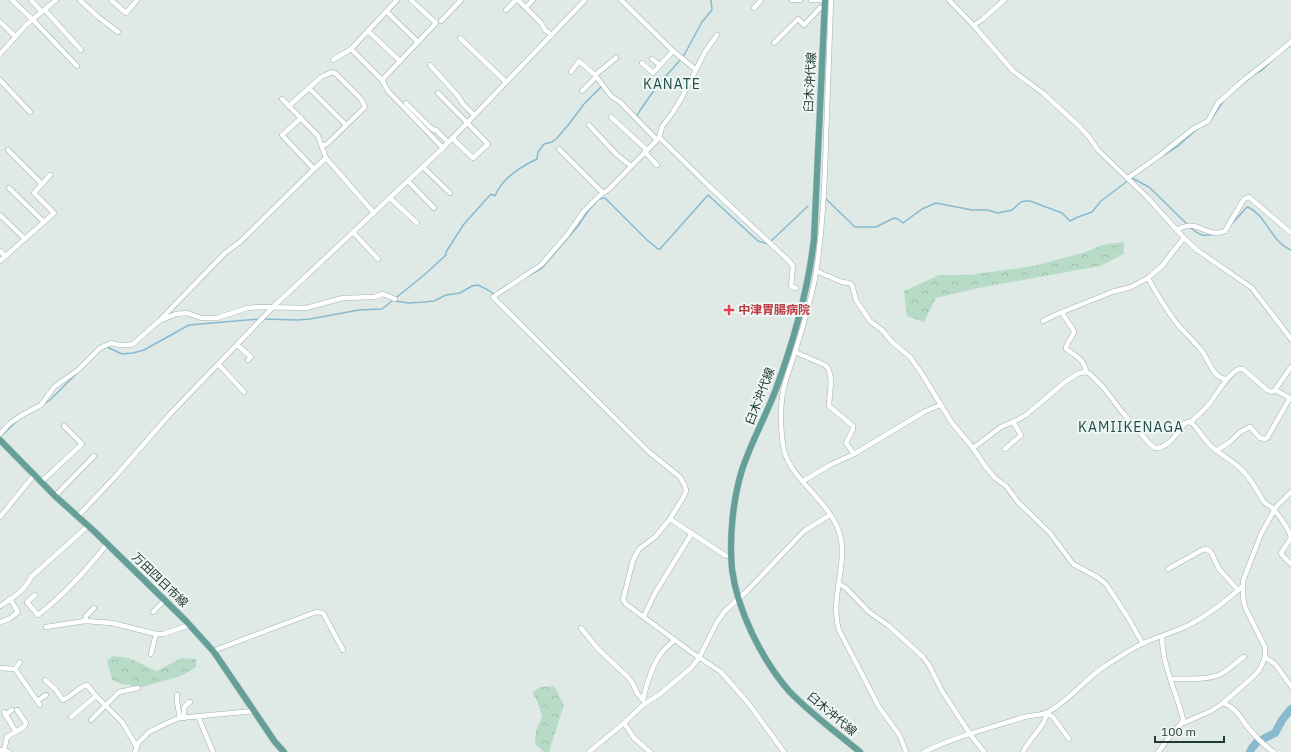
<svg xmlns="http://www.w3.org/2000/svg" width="1291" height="752" font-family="'IBM Plex Sans','Noto Sans JP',sans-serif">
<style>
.forest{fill:url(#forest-crowns)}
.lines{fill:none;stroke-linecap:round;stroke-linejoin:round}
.stream{stroke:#88b9ce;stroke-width:1.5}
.river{stroke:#88b9ce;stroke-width:8}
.minor-casing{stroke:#a2b1af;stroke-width:5.5}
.major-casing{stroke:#bcc4c3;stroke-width:7}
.minor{stroke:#fff;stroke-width:4.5}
.major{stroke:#649f98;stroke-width:6}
.health-dot{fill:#e0444e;stroke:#eff7f4;stroke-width:1.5}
.labels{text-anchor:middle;stroke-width:4;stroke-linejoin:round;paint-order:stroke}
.street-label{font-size:12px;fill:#213937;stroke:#eff7f4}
.health-label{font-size:12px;font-weight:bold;fill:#be3a42;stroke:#eff7f4;text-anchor:start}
.quarter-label{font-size:14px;letter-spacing:1px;fill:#1d4b47;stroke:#eff7f4}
</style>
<defs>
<pattern id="forest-crowns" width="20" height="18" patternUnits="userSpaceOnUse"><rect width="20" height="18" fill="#b8dbc7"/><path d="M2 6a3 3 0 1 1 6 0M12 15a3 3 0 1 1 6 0" fill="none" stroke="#9ebdac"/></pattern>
</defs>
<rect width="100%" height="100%" fill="#dfeae7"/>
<g class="forest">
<polygon points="1124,242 1124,254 1100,266 978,288 936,298 924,322 907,316 904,291 939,275 968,275 1034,266 1086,252 1102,245"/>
<polygon points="113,656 129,658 157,671 181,658 196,659 196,667 181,676 142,687 121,684 112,680 107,660"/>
<polygon points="554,686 564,705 549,752 544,752 535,744 536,730 542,717 537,700 532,693 540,687"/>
</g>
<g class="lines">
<g class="stream">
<polyline points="1286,49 1291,45"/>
<polyline points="1255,74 1262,70 1277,56"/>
<polyline points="637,116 639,112 657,86 683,57 702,22 712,10 711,0"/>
<polyline points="1210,121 1224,100 1251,77"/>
<polyline points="1164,155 1178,146 1197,129"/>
<polyline points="1132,178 1149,187 1188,225"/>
<polyline points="826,199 855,227 876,227 894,218 898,219 903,223 922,209 936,203 972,210 987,210 998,213 1012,210 1021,202 1025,201 1030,201 1062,213 1070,221 1078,217 1092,212 1101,201 1133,177"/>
<path d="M1231 225 1246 208 1248 207C1267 216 1271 242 1291 250"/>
<path d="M1191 228C1199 235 1204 237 1214 234"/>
<polyline points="526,277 542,268 578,226 588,211 599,199 605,198 647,240 658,249 660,249 708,195 758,241 768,244 808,206"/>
<polyline points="395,301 409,303 425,302 434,301 446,295 460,293 472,286 478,285 488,290 494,294"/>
<path d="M264 319 298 320 310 319 359 310 382 309 423 276 446 255V252L464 224 491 194 495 196C502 178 520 167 537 159L538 152 544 144 552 142 557 138 569 124 584 104 602 86"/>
<polyline points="107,347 122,354 133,353 144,350 189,325 260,319"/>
<polyline points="44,404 50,400 76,374"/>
<polyline points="0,437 17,421"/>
</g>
<polyline class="river" points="1250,752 1252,748 1257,742 1275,733 1282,720 1291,709"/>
<g class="minor-casing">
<g id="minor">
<polyline points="12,0 33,20 77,66"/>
<polyline points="31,0 42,12"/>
<polyline points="80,0 97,16 118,32"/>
<polyline points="111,0 126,13 137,0"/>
<polyline points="397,0 351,49 382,80 388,91 443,148"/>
<polyline points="518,0 541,23 545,30 552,35"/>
<polyline points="621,0 673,51 695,69"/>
<polyline points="792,0 800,0"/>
<polyline points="811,0 825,0"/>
<path d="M831 0C829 46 828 92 826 138 825 181 823 223 817 266 813 295 804 324 795 352 791 367 783 383 782 399 780 413 781 430 783 445 787 479 834 502 841 539 846 569 830 600 839 630L879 707 900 736 906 752"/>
<polyline points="949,0 975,27 1013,71 1043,93 1080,127 1089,137 1098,150 1147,197 1184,238 1197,250 1252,288 1291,339"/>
<polyline points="526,7 533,0"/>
<polyline points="754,8 761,0"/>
<polyline points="45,10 81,50"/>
<polyline points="506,10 516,0"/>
<polyline points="387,12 418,42"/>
<polyline points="441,21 461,0"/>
<polyline points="0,22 16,37"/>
<polyline points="974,25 983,19 1004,0"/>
<polyline points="368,31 400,61"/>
<polyline points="717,35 705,52 681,99 673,112 662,127 659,137 657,140 609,189 599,196 584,211 567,235 541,265 493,297 649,452 680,477 685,486 686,491 684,496 670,519 655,537 639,549 633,560 623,600 626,604 691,652 721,672 749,704 784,752"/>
<polyline points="460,38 506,82"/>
<polyline points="774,43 798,19 804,25 820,8 824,8"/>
<polyline points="0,54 26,25 56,0"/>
<polyline points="616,58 595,75 611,96 620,102 657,140"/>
<polyline points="652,59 660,65"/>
<polyline points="333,60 351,49"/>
<polyline points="642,63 653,73 673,51"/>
<polyline points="430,65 458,96 463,104 474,115"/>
<polyline points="571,72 579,61 595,75"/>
<polyline points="0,80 30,112"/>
<polyline points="382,80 436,23 411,0"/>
<polyline points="309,88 346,125"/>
<polyline points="582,91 596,77"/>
<polyline points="438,93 488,144 473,158 452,138"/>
<polyline points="282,99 289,106"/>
<polyline points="406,103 432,129 436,130 448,142"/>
<polyline points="611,117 647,150"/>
<polyline points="301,118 282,135 314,169 326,158"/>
<polyline points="589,125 617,155 631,166"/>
<polyline points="659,137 710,187 788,260 793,266 791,285 792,287 796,288"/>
<polyline points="322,146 327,144 365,107 361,99 336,74 332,72 321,77 289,106 318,136 326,158 374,213"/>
<polyline points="559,149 603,193"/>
<polyline points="8,150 42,184"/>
<polyline points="645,152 657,165"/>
<polyline points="423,167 450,193"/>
<polyline points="1128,178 1159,156 1193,129 1208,121 1218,103 1245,79 1267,62 1291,42"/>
<polyline points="408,181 434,208"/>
<polyline points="9,188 44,222"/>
<polyline points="390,198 417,223"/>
<polyline points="0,215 25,239"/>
<path d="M1177 230C1198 217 1205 239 1225 231L1244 199 1249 197 1291 233"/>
<polyline points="353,232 378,259"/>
<polyline points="0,251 6,256"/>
<polyline points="0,261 54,213 34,193 50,175"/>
<polyline points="816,271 842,282 849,283 852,285 856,300 870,321 882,330 892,342 910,357 922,374 952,423 973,448 985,466 995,478 1006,486 1018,502 1050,533 1073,564 1097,577 1106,584 1127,616 1143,644"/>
<path d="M1148 278C1157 294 1166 310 1178 325 1185 333 1194 341 1201 350 1209 359 1212 378 1226 379"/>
<path d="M1062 313 1074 331C1073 338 1066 342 1066 349 1075 355 1085 360 1086 372"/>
<polyline points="161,319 225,253 241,241 314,169"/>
<polyline points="1043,321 1055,315 1112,292 1131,287 1148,278 1163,265 1171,254 1184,238"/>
<polyline points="237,345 251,357 248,360"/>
<path d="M795 352 825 365C835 373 829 395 829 406L853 426V429L846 443 854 454"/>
<polyline points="219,365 244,392"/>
<path d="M1191 422C1197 416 1204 410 1209 404 1216 396 1232 366 1243 369L1267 390 1272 392 1275 390 1291 367"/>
<polyline points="0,434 9,424 22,415 41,405 54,387 78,370 100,348 111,343 120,345 130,345 133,344 159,321 176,314 187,313 201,318 217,318 247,308 260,307 306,308 343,298 374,297 383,294 395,299"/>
<path d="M973 448 1001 427 1017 420 1026 415 1065 382 1079 373 1086 372 1090 374 1103 387 1123 413 1149 443 1155 448C1168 449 1178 432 1185 423L1189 422 1192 423C1199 430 1204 440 1212 447 1221 455 1232 460 1241 469 1251 478 1257 491 1264 502 1267 505 1271 506 1274 510 1279 515 1290 531 1291 538L1281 553 1282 555 1291 564"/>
<polyline points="1005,449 1021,435 1013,422"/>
<polyline points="1216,451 1230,442 1240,432 1250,427 1260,438 1265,439 1267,438 1290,398 1275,390"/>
<polyline points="803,481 830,465 854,454 924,412 940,405"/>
<polyline points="41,482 82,444 64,426"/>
<polyline points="55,496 94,456"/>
<polyline points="0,517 34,475"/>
<polyline points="77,517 114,478 171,413 273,307 443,148 585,0"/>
<polyline points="670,519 726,556"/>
<polyline points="1168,569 1202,550 1206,549 1211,552 1219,569 1238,590"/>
<polyline points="839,584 846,588 869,612 889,626 923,657 929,665 942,691 970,734 984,752"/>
<path d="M35 595 27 602 38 615C65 594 86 571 107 544"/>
<path d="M0 606C12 598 25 591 31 577L88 526"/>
<polyline points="153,612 165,600"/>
<polyline points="644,616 655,593 692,533"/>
<polyline points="85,621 86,616 94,608"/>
<polyline points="0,622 9,619 18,612 10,599"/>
<polyline points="46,627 85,621 112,623 156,634 163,634 190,625"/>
<polyline points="581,628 598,649 628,677 633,684 637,693 643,700"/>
<path d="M1162 636C1162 665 1176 691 1183 719L1181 724"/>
<polyline points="214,652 218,649 316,612 323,613 343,650"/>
<polyline points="151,654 156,634"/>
<polyline points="1265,657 1275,664 1291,686"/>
<polyline points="0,668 15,669 20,662"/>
<polyline points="15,669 40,705"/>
<path d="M1170 679C1186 678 1206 681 1221 674 1229 670 1236 662 1244 657"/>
<path d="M45 680 55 689 63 700C72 696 80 686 87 685L96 696 122 722 137 747"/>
<polyline points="177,695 177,702 180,718"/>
<path d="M643 700C646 685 653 663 663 651 667 647 671 643 675 640"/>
<polyline points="37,701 46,695"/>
<path d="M1223 703C1236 708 1239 715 1246 725 1254 735 1263 745 1274 752"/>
<polyline points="4,712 16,732"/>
<polyline points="5,715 12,710"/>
<polyline points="198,716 213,752"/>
<polyline points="71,717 96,696"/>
<path d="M184 718C184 709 182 707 190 702"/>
<polyline points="91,720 119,692 138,688"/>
<polyline points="624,723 634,738 650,752"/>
<polyline points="0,750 4,750 9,752"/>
<polyline points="4,750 7,737 24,727 26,723 17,710"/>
<polyline points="135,752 138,743 149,732 165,724 179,718 254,711"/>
<polyline points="589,752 624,723 643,705 660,694 691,668 699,658 716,624 724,612 747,591 804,531 830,515"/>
<path d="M924 752C955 737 989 728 1021 718 1030 715 1040 716 1048 712 1068 702 1085 679 1105 666 1118 658 1132 648 1146 642 1160 636 1175 632 1189 625 1208 615 1226 601 1243 586"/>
<path d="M1023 752C1028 740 1047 725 1046 713L1053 717 1069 739"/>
<polyline points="1158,752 1174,731 1181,724 1211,711 1223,703 1253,677 1260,669 1265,657 1265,647 1245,607 1243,597 1243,581 1261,534 1276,507 1291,492"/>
</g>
</g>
<g class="major-casing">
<g id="major">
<path d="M825 0 814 239C808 291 794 340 776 389 766 416 751 442 742 470 733 499 729 538 732 569 737 610 762 660 789 691 811 714 836 732 860 752"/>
<polyline points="0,440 55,496 95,532 186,621 214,652 275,742 284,752"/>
</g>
</g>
<use href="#minor" class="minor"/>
<use href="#major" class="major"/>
</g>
<path class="health-dot" d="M727 304h4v4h4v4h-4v4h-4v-4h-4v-4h4z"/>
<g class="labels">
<g class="street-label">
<text transform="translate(810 82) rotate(-87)" y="4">臼木沖代線</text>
<text transform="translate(760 396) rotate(-69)" y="4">臼木沖代線</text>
<text transform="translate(160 580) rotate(44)" y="4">万田四日市線</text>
<text transform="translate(832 714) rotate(40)" y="4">臼木沖代線</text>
</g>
<g class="health-label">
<text x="738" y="314">中津胃腸病院</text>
</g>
<g class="quarter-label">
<text x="672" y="89">KANATE</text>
<text x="1131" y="432">KAMIIKENAGA</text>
</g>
</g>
<path d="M1155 736v6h69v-6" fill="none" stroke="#213937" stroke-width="2"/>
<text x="1161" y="736" font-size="12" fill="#213937" stroke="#eff7f4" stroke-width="3" paint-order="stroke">100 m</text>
</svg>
